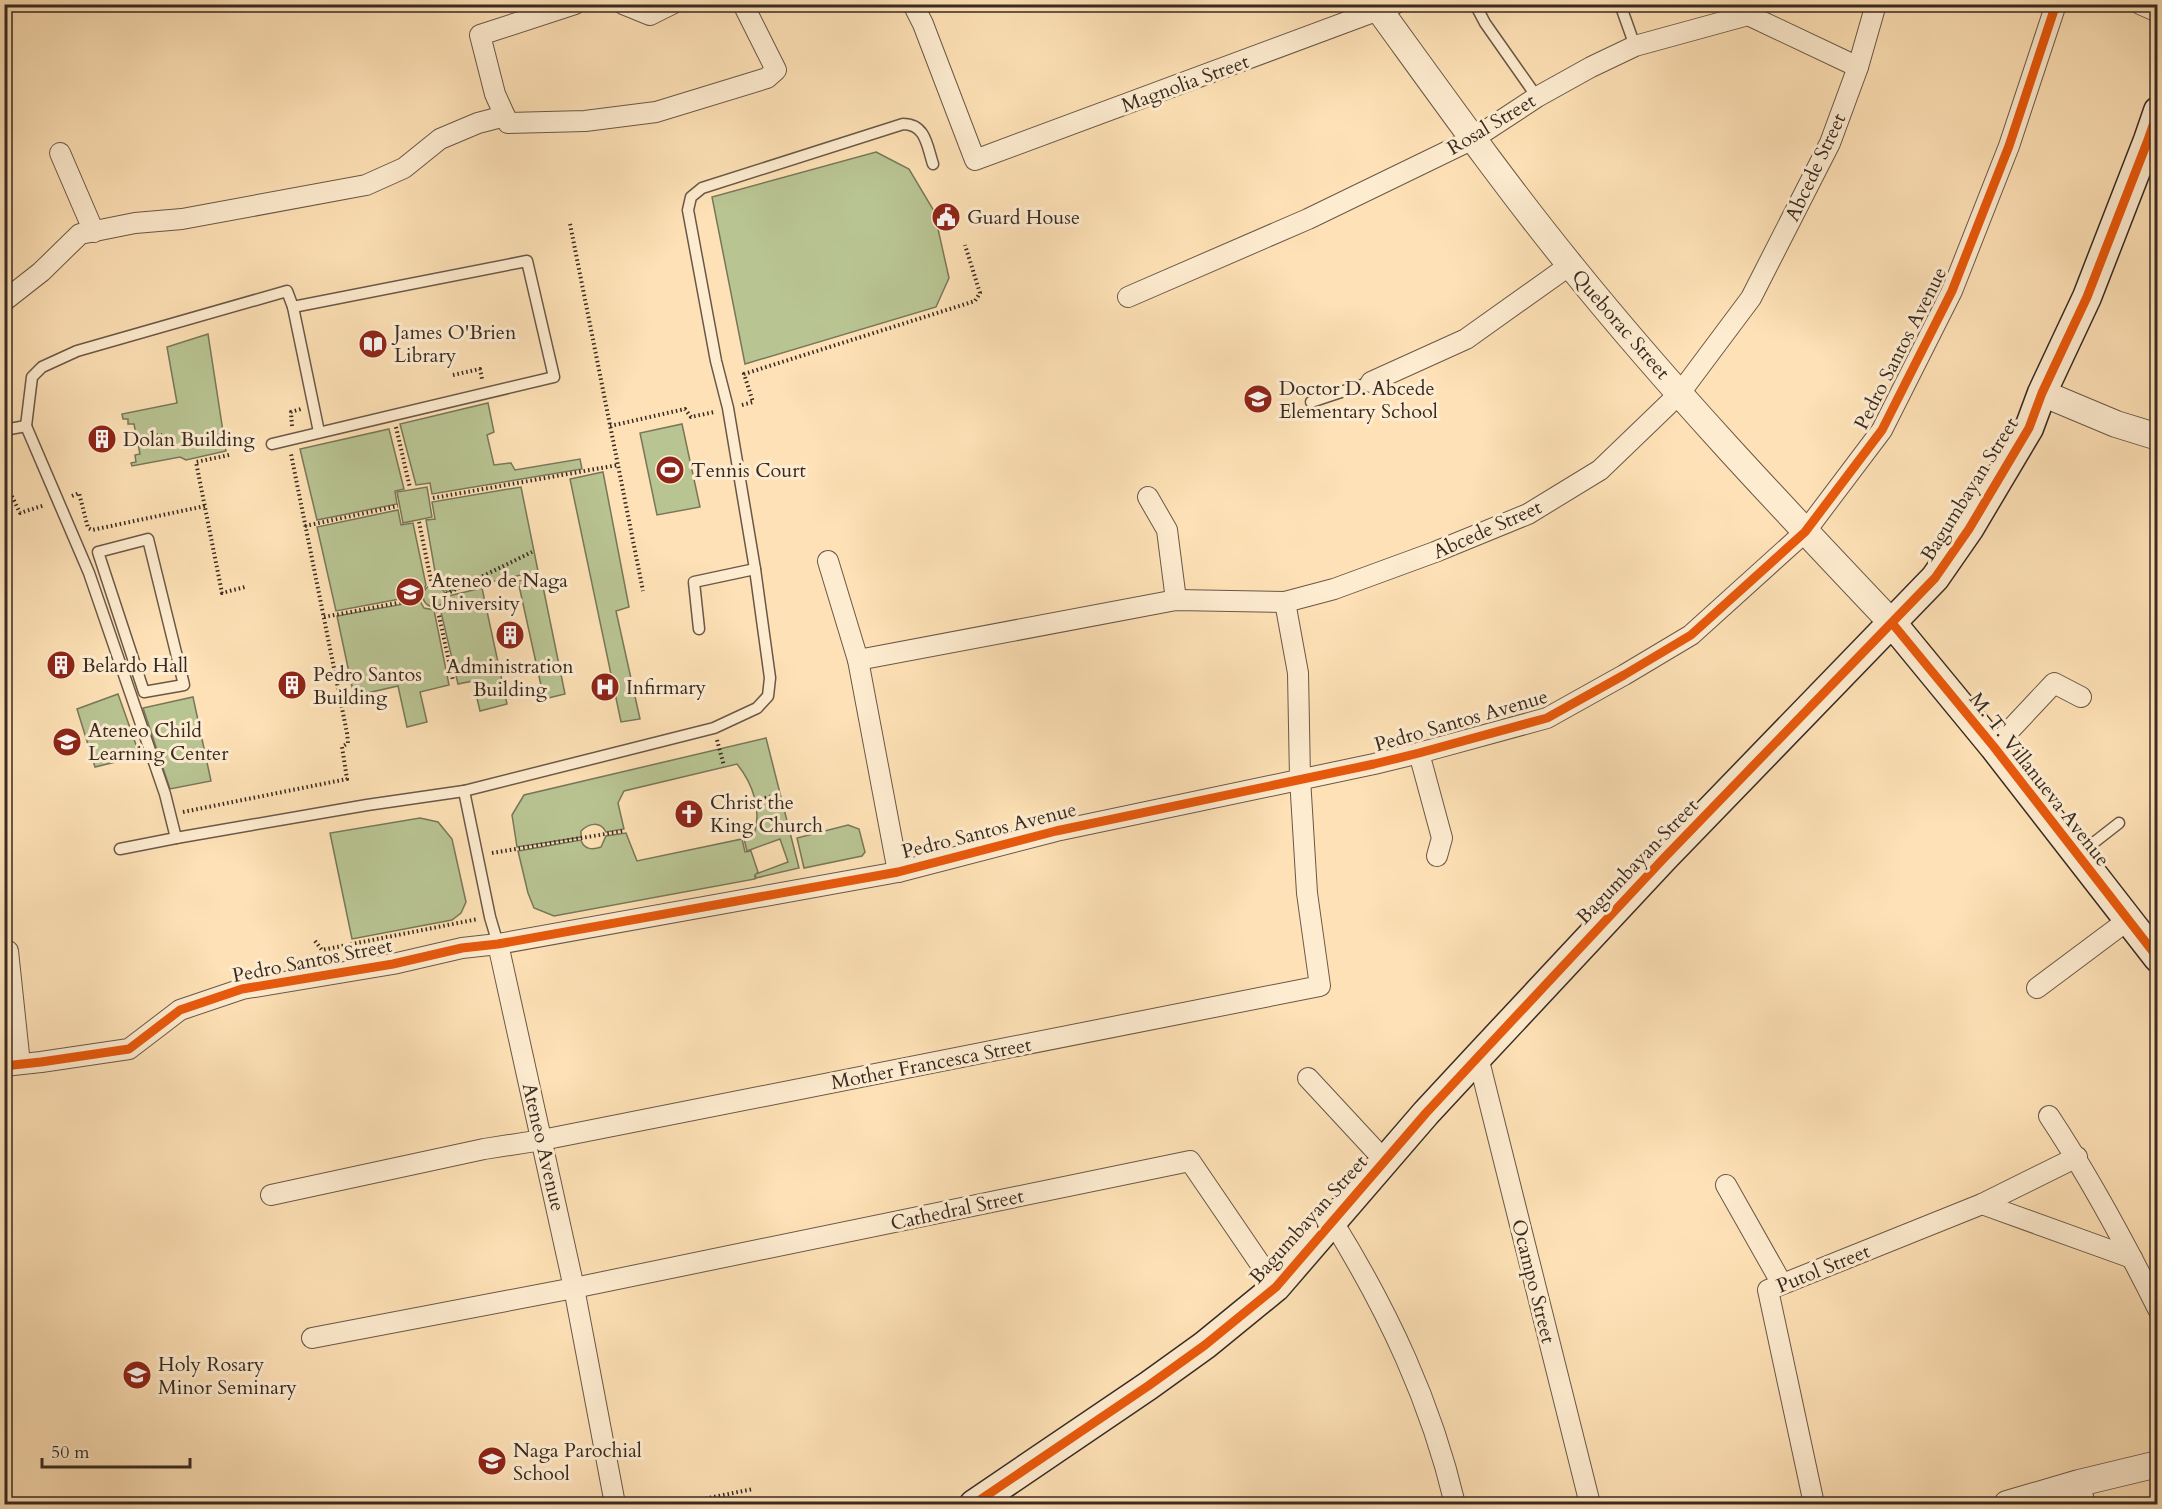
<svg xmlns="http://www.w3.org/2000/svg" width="2162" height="1509" font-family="Cardo,serif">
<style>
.green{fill:#b9c493;stroke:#78775a;stroke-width:1.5}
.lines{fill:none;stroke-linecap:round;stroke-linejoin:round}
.service-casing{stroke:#6a5847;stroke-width:13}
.minor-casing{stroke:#6a5847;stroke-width:22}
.tertiary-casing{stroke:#6a5847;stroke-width:28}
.secondary-casing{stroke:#382a22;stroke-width:31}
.path{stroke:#382a22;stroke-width:4;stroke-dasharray:1.5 3;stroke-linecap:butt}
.service{stroke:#feecd0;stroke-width:10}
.minor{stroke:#feecd0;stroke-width:20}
.tertiary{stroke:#feecd0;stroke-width:26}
.secondary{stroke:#feecd0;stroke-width:28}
.cycleway-casing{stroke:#feecd0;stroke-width:13}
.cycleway{stroke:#e8590c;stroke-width:9}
.labels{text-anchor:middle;stroke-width:6;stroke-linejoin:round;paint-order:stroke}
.street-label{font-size:20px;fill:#382a22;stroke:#feecd0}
.poi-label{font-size:20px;fill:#382a22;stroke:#feecd0;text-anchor:start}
</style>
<rect width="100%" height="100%" fill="#fee1b6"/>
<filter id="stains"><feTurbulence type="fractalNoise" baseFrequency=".00333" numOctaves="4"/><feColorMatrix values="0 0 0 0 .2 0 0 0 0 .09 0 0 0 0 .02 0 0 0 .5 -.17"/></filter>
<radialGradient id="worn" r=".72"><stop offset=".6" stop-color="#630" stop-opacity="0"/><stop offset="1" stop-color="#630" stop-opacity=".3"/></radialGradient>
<g class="green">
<polygon points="876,152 909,169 934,211 949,278 936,307 745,364 712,197"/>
<polygon points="208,334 226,451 186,460 180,457 132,466 131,463 136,462 135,455 140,454 134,424 128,424 128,419 123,419 122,414 177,403 167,347"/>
<polygon points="488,403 494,432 487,435 494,465 511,463 515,470 580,459 582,469 432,494 430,483 416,485 400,424"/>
<polygon points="682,424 700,507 657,515 640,433"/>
<polygon points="389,429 404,489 395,491 397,504 317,520 300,449"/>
<polygon points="603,472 629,607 616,611 640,719 621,722 570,479"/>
<polygon points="427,487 432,517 403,523 397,492"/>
<polygon points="521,487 538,571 447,592 442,584 437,583 426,520 435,519 432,502"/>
<polygon points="398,510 401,525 413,523 426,585 421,595 336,611 317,527"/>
<polygon points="541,577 565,694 544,699 518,581"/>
<circle cx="434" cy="596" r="11"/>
<polygon points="482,588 507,704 480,711 473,681 458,684 440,608 447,603 448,596"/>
<polygon points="420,601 424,608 434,610 449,685 420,692 427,722 407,727 398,686 354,696 337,616"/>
<polygon points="118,694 140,756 95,767 77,709"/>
<polygon points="193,697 211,781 170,789 143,708"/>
<path d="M766 738 799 868 756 878 755 874V879L554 916 534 908 528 893 518 851 581 840C584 850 593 850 601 847L606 836 626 833 637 861 742 839 745 852 751 851 758 872 756 874 788 862 780 839 747 851 744 839 754 835C762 810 753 784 737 764L624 791 618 803 624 829 606 832C600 821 589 823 581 831V837L517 847 512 815 524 795Z"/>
<polygon points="420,818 438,822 452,839 466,902 461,913 452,920 352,939 330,833"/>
<polygon points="848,825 859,829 865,852 862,856 804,868 797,838"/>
</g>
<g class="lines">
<g class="service-casing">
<g id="service">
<polyline points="1475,4 1485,23 1537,97"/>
<polyline points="1620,4 1635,46"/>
<polyline points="293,307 319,432"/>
<polyline points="1311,402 1371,382"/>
<polyline points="26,426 32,377 42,367 77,351 287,291 293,307 527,261 554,377 272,444"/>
<path d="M4 430 26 426 89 573 165 794 176 838 367 805 464 791 714 728 757 708 768 696 770 678 755 569 728 408 716 361 688 210 691 197 702 188 903 124C926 124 927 146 933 164"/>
<polygon points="148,539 184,685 144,692 98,552"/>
<polyline points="699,629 694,582 755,569"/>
<polyline points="464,791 490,917 498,944"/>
<polyline points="120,849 176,838"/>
<polyline points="2078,855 2119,823"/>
</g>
</g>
<g class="minor-casing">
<g id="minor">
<polyline points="575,4 480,35 495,94 508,123 585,121 656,112 767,78 776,70 743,4"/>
<polyline points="623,4 650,15 672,4"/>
<polyline points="913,4 923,24 975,160 1395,4"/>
<polyline points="2140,4 2158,12"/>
<polyline points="60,153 94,232"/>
<polyline points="1128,297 1308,219 1473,139 1537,97 1591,67 1635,46 1748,15 1858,67"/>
<polyline points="4,301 41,272 80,234 135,223 182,219 366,185 404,168 440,139 478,123 505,116"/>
<polyline points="1371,382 1466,339 1570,265"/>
<polyline points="1148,497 1167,530 1176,600"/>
<polyline points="828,561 858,660 898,872"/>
<polyline points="858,660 1176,600 1285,602 1334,589 1435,552 1528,514 1600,470 1680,393 1751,298 1830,143 1858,67 1876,4"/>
<polyline points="1994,747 2054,683 2081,697"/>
<polyline points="1419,753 1442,838 1437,856"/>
<polyline points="498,944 574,1288 615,1504"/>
<polyline points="8,951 20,1064"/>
<polyline points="2037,988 2128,920"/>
<polyline points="1478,1057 1590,1504"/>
<polyline points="4,1066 41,1062 129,1049 180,1010 242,989 393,964 462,948 498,944 898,872 1056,831 1374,764 1419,753 1547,718 1624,675 1691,635 1805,532 1882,430 1952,291 2009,146 2056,4"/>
<polyline points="1308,1078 1385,1161"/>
<path d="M2049 1116C2090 1178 2125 1243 2158 1309"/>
<polyline points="1726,1185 1782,1284"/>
<polyline points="271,1195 484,1149 542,1140 1320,986 1307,893 1300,778 1298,673 1285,602"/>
<polyline points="1982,1204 2132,1258"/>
<path d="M1333 1222C1388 1311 1431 1402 1455 1504"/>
<polyline points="312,1338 574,1288 1190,1161 1276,1287"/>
<polyline points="2079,1483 2085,1504"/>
<polyline points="1814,1504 1768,1290 1982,1204 2077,1157"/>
</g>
</g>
<g class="tertiary-casing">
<g id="tertiary">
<path d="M1375 4C1439 92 1502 181 1571 266 1671 390 1782 507 1892 623"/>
<polyline points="2042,393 2116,424 2158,437"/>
<polyline points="2007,1504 2079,1483 2158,1464"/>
</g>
</g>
<g class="secondary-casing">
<g id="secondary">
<polyline points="1892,623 1994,747 2158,958"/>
<polyline points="974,1504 1148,1386 1205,1345 1276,1287 1426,1113 1478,1057 1664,858 1935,578 1969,529 2029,428 2042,393 2087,297 2148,140 2158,111"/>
</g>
</g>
<g class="path">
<polyline points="570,224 643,591"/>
<polyline points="453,375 480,369 482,379"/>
<polyline points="742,405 753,402 744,374 975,301 980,293 965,245"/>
<polyline points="292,426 291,412 301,409"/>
<polyline points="610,426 685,409 691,417 714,412"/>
<polyline points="396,427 410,488"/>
<polyline points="139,438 162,435"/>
<polyline points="229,455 196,462 222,593 245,587"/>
<polyline points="4,480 20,513 45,505"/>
<polyline points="72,496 79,493 88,528 92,530 205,506"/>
<polyline points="433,498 618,465"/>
<polyline points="419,522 432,585"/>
<polyline points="305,526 398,506"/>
<polyline points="446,594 532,552"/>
<polyline points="437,607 453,680"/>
<polyline points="324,617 423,598"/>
<polyline points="717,740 724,766"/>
<polyline points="756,800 778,795"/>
<polyline points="183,812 347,779 342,747 348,743 347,733 291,454"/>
<polyline points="492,853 623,831"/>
<polyline points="315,941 322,950 478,919"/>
<polyline points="679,1504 753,1489"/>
</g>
<use href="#service" class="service"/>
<use href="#minor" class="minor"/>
<use href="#tertiary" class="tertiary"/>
<use href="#secondary" class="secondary"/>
<g class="cycleway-casing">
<g id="cycleway">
<polyline points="1892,623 1994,747 2158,958"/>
<polyline points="4,1066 41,1062 129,1049 180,1010 242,989 393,964 462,948 498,944 898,872 1056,831 1374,764 1419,753 1547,718 1624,675 1691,635 1805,532 1882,430 1952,291 2009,146 2056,4"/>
<polyline points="974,1504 1148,1386 1205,1345 1276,1287 1426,1113 1478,1057 1664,858 1935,578 1969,529 2029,428 2042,393 2087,297 2148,140 2158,111"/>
</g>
</g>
<use href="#cycleway" class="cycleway"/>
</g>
<defs>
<g id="civic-disc" transform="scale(1.5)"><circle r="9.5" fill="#8f2418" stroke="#feecd0"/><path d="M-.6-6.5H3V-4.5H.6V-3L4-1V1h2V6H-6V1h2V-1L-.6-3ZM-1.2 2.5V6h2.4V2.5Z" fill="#fff"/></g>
<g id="library-disc" transform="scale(1.5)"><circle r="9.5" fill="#8f2418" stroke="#feecd0"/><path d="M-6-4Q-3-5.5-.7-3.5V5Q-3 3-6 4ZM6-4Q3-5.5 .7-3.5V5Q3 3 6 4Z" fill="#fff"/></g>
<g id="school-disc" transform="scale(1.5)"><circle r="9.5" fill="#8f2418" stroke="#feecd0"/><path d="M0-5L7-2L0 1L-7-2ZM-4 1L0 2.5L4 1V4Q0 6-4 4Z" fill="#fff"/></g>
<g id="building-disc" transform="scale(1.5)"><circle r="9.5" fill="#8f2418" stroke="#feecd0"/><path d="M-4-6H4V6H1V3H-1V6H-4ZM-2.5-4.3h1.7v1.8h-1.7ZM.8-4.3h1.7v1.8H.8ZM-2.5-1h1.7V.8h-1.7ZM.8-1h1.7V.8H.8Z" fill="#fff"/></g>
<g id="stadium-disc" transform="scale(1.5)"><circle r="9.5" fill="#8f2418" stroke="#feecd0"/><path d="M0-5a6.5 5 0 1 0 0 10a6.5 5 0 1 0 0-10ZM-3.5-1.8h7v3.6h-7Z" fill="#fff"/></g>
<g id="university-disc" transform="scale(1.5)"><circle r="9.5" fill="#8f2418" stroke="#feecd0"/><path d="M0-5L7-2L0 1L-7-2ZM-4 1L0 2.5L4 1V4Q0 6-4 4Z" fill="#fff"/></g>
<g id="hospital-disc" transform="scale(1.5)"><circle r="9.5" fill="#8f2418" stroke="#feecd0"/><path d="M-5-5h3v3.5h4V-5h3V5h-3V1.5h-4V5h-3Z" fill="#fff"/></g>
<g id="church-disc" transform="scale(1.5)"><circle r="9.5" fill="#8f2418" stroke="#feecd0"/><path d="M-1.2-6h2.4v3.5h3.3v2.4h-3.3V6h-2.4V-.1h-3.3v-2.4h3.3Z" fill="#fff"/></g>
</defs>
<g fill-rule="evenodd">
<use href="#civic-disc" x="946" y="217"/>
<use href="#library-disc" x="373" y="344"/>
<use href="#school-disc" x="1258" y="399"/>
<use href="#building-disc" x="102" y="439"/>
<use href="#stadium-disc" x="670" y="470"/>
<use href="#university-disc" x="410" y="592"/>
<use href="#building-disc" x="510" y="635"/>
<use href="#building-disc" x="61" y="665"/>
<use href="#building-disc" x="292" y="685"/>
<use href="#hospital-disc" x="605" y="687"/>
<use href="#school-disc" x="67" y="742"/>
<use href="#church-disc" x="689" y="814"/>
<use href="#school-disc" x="137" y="1375"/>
<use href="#school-disc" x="492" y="1461"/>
</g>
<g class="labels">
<g class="street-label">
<text transform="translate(1185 83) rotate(-20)" y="7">Magnolia Street</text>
<text transform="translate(1491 124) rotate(-31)" y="7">Rosal Street</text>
<text transform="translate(1815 167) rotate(-65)" y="7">Abcede Street</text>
<text transform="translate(1621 324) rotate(49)" y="7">Queborac Street</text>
<text transform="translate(1900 348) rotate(-63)" y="7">Pedro Santos Avenue</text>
<text transform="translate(1969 489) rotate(-58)" y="7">Bagumbayan Street</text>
<text transform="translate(1487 529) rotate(-24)" y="7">Abcede Street</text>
<text transform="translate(1461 720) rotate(-16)" y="7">Pedro Santos Avenue</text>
<text transform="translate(2040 779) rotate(52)" y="7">M. T. Villanueva Avenue</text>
<text transform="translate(989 830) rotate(-14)" y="7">Pedro Santos Avenue</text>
<text transform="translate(1637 861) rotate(-46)" y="7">Bagumbayan Street</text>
<text transform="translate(312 960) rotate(-11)" y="7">Pedro Santos Street</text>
<text transform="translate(931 1063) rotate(-11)" y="7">Mother Francesca Street</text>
<text transform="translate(544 1147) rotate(77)" y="7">Ateneo Avenue</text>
<text transform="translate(957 1209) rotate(-12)" y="7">Cathedral Street</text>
<text transform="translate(1308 1219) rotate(-48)" y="7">Bagumbayan Street</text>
<text transform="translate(1823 1268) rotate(-22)" y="7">Putol Street</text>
<text transform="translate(1534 1281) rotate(76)" y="7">Ocampo Street</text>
</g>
<g class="poi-label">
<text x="967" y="224">Guard House</text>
<text x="394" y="339">James O'Brien<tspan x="394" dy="23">Library</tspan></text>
<text x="1279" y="395">Doctor D. Abcede<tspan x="1279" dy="23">Elementary School</tspan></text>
<text x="123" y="446">Dolan Building</text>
<text x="691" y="477">Tennis Court</text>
<text x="431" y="587">Ateneo de Naga<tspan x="431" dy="23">University</tspan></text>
<text x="82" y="672">Belardo Hall</text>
<text x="510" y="673" text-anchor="middle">Administration<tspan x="510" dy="23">Building</tspan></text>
<text x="313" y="681">Pedro Santos<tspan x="313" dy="23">Building</tspan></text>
<text x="626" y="694">Infirmary</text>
<text x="88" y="737">Ateneo Child<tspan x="88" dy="23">Learning Center</tspan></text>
<text x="710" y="809">Christ the<tspan x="710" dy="23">King Church</tspan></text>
<text x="158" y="1371">Holy Rosary<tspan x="158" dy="23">Minor Seminary</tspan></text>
<text x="513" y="1457">Naga Parochial<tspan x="513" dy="23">School</tspan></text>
</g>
</g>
<rect width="2162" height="1509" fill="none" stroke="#fee1b6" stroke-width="24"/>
<rect x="6" y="6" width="2150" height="1497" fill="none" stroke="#382a22" stroke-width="3"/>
<rect x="12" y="12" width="2138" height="1485" fill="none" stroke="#382a22" stroke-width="1.5"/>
<path d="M42 1458v9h148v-9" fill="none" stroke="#382a22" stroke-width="3"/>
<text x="51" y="1458" font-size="18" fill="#382a22" stroke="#feecd0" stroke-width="4.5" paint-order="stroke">50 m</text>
<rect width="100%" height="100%" filter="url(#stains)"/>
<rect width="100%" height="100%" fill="url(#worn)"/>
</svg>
